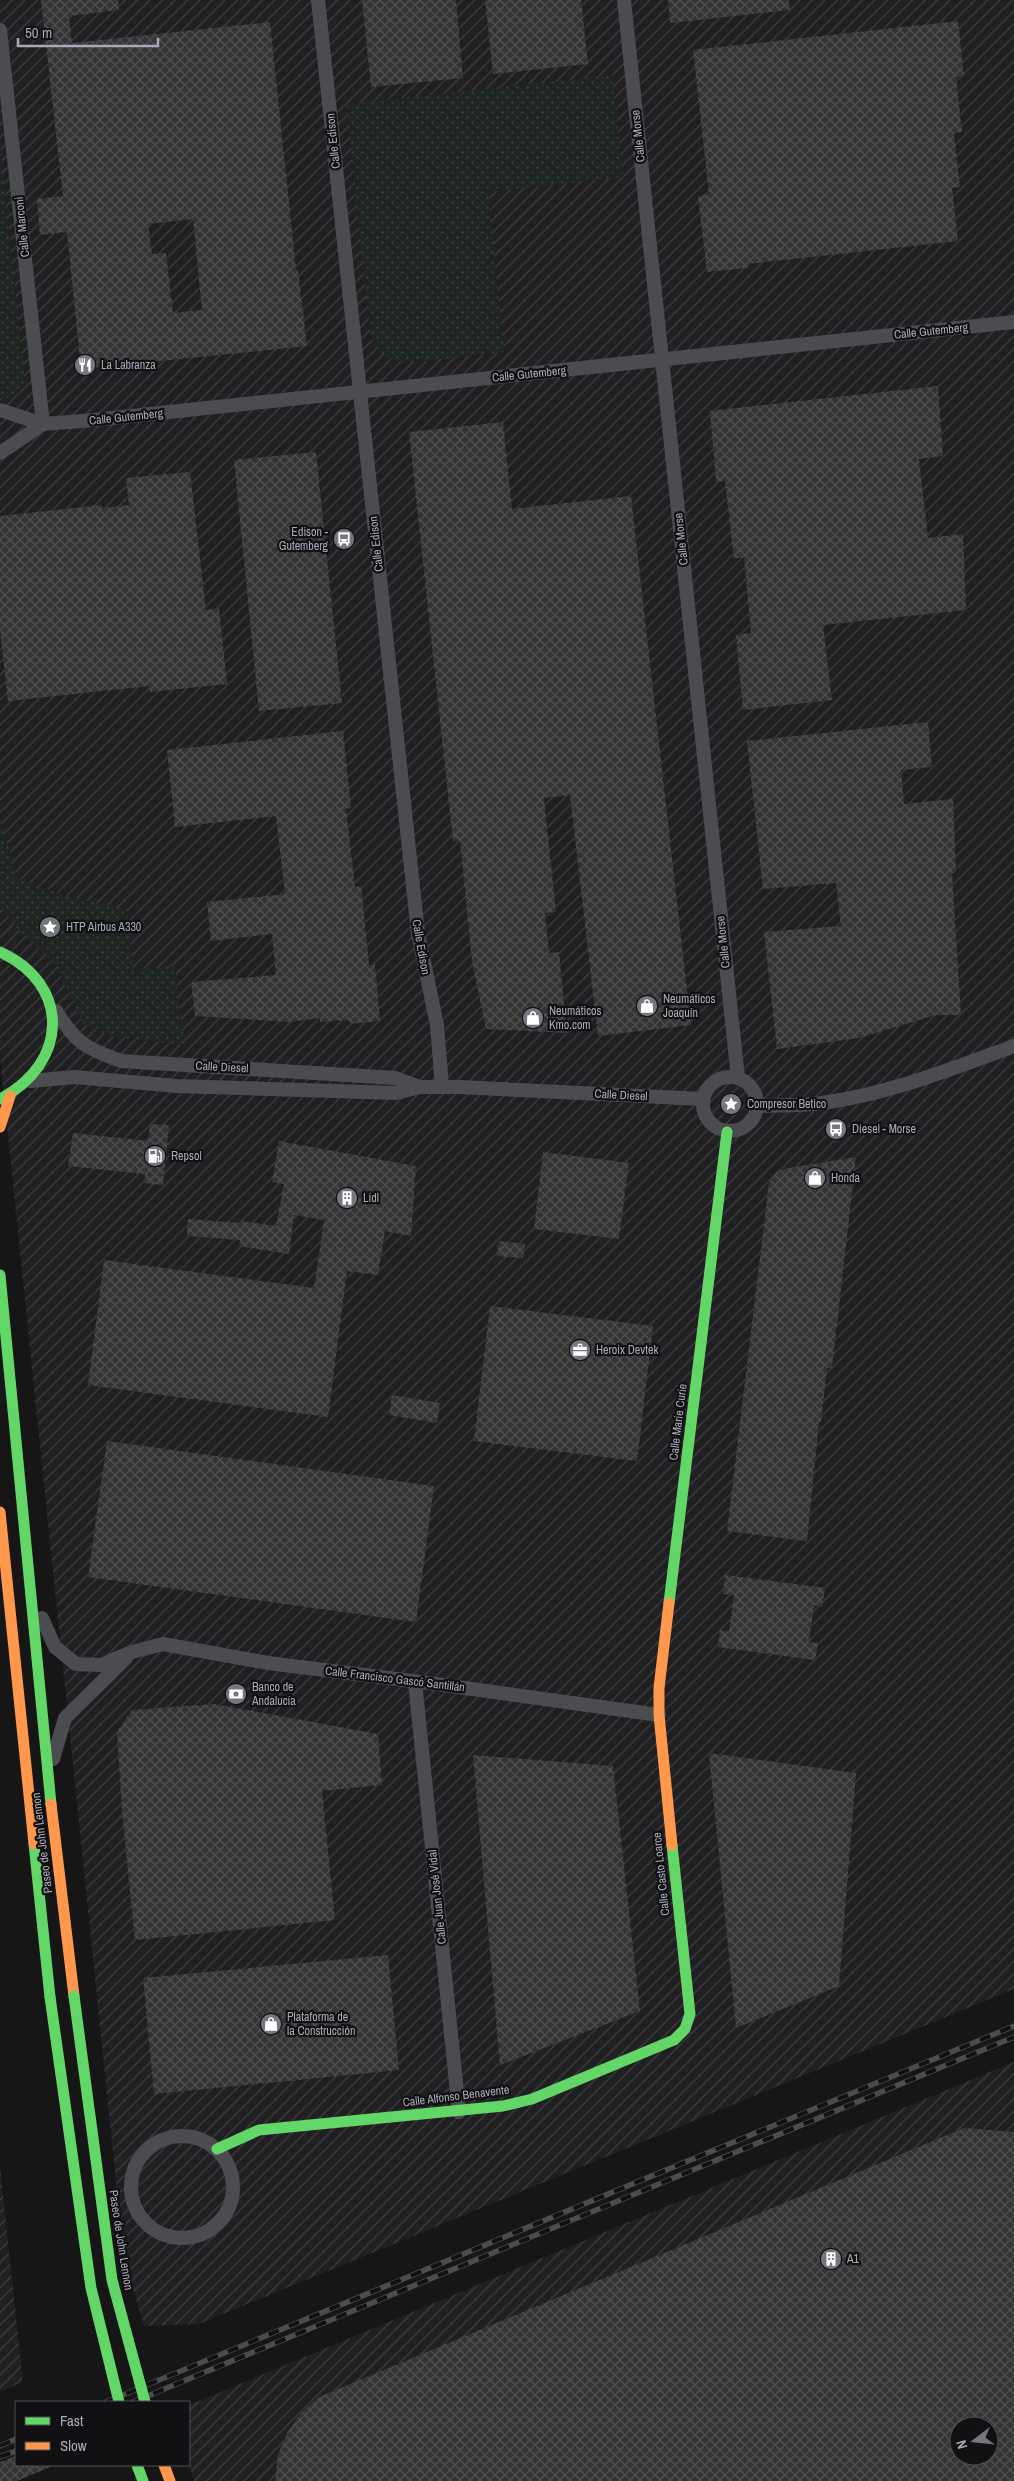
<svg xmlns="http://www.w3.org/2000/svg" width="1014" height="2481" font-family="'Archivo Narrow',sans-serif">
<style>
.industrial{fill:url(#industrial-furrows);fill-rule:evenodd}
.grass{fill:url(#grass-dots)}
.building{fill:url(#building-cross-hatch);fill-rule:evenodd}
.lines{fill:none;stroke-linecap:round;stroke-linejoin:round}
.street{stroke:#4b4c4f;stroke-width:14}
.fast{stroke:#63d668;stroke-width:11}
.slow{stroke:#ff974d;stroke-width:11}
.rail-casing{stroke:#4b4c4e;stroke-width:5.5}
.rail{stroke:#111012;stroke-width:4;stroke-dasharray:11;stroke-linecap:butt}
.fast-bridge{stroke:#63d668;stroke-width:11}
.labels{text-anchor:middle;stroke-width:4.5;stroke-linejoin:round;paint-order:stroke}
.street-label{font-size:12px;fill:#a8aab7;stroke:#111012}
.poi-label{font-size:12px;fill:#a8aab7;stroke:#111012;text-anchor:start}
</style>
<defs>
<pattern id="industrial-furrows" width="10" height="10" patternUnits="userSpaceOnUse" patternTransform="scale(1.25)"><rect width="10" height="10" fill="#202022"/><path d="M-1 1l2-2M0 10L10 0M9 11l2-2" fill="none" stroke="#3e3e40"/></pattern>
<pattern id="grass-dots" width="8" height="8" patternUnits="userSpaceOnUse" patternTransform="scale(1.25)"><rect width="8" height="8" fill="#1f2520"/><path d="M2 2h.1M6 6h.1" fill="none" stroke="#3d423e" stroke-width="1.8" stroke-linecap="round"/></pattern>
<pattern id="building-cross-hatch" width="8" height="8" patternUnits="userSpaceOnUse" patternTransform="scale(1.25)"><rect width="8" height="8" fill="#343435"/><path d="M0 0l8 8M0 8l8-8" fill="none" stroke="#4f4f50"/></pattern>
</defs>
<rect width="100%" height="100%" fill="#161616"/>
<g class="industrial">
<polygon points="0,0 1014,0 1014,1989 199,2324 144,2326 124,2259 0,1058"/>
<path d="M1014 2062V2481H194L189 2465V2405ZM959 2426H989V2456H959Z"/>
<polygon points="0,2166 23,2382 0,2392"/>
</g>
<g class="grass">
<path d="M612 75 623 177 488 192 504 352 410 363C386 362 375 350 369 328L347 104Z"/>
<polygon points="0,142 25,383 15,396 0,399"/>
<path d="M0 817 17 878C53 892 85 903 123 907L127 911 133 969 175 966 184 1045 109 1036 83 1023 56 967 45 954 16 927 0 906Z"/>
</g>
<g class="building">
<path d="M41 0H118L119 10 69 16 72 43 270 22 296 270H298L307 346 81 369 67 232 40 235 37 199 63 196ZM193 219 202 310 173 313 166 253 152 254 148 224Z"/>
<polygon points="362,0 456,0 463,78 371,87"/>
<polygon points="485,0 581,0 588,64 493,74"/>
<polygon points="668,0 789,0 790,10 670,23"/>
<polygon points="958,21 964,76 956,77 962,132 954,133 960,187 952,188 958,241 747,264 748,268 707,272 698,196 709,194 693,50"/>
<polygon points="938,386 943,456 919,459 928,538 963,534 966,610 823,625 832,700 743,710 736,635 751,633 744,557 734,559 725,481 716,482 710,411"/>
<polygon points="503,422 512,509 631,496 691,1025 598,1036 570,795 544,798 556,912 545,913 549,953 559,952 567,1033 486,1029 472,961 460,840 453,841 409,432"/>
<polygon points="316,452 342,703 259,711 234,460"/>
<polygon points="190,472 206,610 219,608 227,684 150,692 149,686 8,701 0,629 0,516 102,505 102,508 129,505 126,478"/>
<polygon points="928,722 932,767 901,770 904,804 953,799 956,872 952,873 961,1015 936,1015 859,1038 777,1049 764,932 841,926 836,883 763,889 747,741"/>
<polygon points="343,731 351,808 346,809 355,887 361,886 369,965 375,964 380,1021 350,1024 349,1020 320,1022 320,1018 290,1022 195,1016 191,982 276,975 272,934 211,941 207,902 285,894 276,816 175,827 167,750"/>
<polygon points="150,1124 169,1125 163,1185 144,1183 145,1174 68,1166 73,1133 148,1141"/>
<polygon points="279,1141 416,1166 411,1236 385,1231 378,1275 347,1271 328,1417 88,1385 104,1260 314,1288 324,1220 294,1215 289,1254 239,1246 240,1240 187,1236 188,1219 242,1223 242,1221 276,1226 284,1184 272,1182"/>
<polygon points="543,1152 629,1163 619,1239 534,1229"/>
<polygon points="856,1157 832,1368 827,1368 821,1422 819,1422 807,1541 727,1531 769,1183 776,1172 783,1169"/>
<polygon points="499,1241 525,1244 523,1258 497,1256"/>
<polygon points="490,1306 653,1326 637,1461 474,1441"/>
<polygon points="392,1395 440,1403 437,1423 389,1415"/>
<polygon points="107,1441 434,1486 416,1622 88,1577"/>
<polygon points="725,1575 825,1588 822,1607 814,1605 809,1642 818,1643 815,1660 718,1647 720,1630 729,1631 734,1595 723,1594"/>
<polygon points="214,1704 378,1734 382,1785 322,1791 335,1920 135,1940 122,1811 117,1732 132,1710"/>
<polygon points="709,1753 856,1773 839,1986 736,2028"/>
<polygon points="473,1755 613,1766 640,2011 500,2065"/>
<polygon points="388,1955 399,2070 154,2094 143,1978"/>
<path d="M964 2128 1014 2132V2481H275L278 2455 287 2433 301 2413 319 2397ZM959 2426H989V2456H959Z"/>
<polygon points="16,2456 16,2465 55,2465 17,2481 0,2481 0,2462"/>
</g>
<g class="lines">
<g class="street">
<polyline points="318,0 418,933 437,1025 442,1087"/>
<polyline points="624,0 738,1078"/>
<polyline points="0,30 43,424"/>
<polyline points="0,410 43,424 94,420 1014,322"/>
<polyline points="0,453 43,424"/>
<path d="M56 1011C76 1043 85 1048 121 1061L395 1078 420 1087"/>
<circle cx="730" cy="1104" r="27"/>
<polyline points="31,1081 74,1077 177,1086 396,1093 420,1087 459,1087 703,1099"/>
<path d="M757 1106C778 1105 801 1106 822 1103 889 1094 951 1069 1014 1046"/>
<polyline points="42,1618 55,1647 76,1664 101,1665 132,1652 163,1644 268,1663 429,1683 659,1715"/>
<polyline points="415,1682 459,2112"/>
<polyline points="53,1759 65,1718 126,1658"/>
<circle cx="182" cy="2187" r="51"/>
</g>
<g class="fast">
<path d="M0 952C72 985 68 1064 0 1099"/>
<polyline points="0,1275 51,1804"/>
<polyline points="669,1603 727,1132"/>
<polyline points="34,1844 50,1997"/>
<polyline points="217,2149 259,2130 503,2106 532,2099 674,2040 685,2029 690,2014 672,1845"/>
<polyline points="137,2465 143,2481"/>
</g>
<g class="slow">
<polyline points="0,1127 10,1096"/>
<polyline points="0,1512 34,1844"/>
<polyline points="669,1603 659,1688 659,1715 672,1845"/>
<polyline points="51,1804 74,1996"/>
<polyline points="164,2465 170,2481"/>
</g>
<g class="rail-casing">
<g id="rail">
<polyline points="106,2402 1014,2026"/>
<polyline points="133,2402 1014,2037"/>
<polyline points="0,2446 16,2439"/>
<polyline points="0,2457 16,2451"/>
</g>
</g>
<use href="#rail" class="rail"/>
<g class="fast-bridge">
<polyline points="74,1996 112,2280 145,2402"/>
<polyline points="50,1997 91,2288 119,2402"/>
</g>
</g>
<defs>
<g id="restaurant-disc" transform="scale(1.125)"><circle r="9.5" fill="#75767f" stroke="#111012"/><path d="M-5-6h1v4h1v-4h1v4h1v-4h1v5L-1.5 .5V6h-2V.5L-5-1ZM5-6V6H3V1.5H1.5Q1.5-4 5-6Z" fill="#fff"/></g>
<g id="bus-disc" transform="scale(1.125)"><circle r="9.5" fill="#75767f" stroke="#111012"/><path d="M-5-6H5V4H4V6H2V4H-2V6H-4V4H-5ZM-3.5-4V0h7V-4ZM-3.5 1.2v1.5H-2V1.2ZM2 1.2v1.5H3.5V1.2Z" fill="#fff"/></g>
<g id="sight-disc" transform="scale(1.125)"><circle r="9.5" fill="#75767f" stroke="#111012"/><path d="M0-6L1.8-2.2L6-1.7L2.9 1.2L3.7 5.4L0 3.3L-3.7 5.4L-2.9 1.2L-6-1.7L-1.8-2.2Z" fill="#fff"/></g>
<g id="shop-disc" transform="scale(1.125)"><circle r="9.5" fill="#75767f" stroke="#111012"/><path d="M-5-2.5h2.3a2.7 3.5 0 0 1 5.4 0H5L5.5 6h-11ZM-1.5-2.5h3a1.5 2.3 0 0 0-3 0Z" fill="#fff"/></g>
<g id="fuel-disc" transform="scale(1.125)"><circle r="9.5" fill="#75767f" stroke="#111012"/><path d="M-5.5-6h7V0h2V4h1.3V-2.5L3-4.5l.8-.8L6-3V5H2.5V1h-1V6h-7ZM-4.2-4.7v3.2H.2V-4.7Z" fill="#fff"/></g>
<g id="building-disc" transform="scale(1.125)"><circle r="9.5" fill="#75767f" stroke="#111012"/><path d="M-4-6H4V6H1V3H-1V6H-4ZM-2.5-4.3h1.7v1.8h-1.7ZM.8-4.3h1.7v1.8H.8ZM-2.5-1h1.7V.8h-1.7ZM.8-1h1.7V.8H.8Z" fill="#fff"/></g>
<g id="office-disc" transform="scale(1.125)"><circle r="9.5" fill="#75767f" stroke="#111012"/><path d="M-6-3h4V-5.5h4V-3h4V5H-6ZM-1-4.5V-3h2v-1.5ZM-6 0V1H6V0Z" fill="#fff"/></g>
<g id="bank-disc" transform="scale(1.125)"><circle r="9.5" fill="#75767f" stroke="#111012"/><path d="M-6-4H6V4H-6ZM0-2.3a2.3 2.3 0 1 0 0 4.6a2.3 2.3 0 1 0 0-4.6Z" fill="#fff"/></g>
</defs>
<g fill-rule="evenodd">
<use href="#restaurant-disc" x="85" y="365"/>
<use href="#bus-disc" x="344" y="539"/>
<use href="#sight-disc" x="50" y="927"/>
<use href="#shop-disc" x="647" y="1006"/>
<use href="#shop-disc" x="533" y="1018"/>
<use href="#sight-disc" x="731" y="1104"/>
<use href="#bus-disc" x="836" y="1129"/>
<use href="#fuel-disc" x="155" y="1156"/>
<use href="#shop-disc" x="815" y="1178"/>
<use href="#building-disc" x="347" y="1198"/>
<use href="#office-disc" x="580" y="1350"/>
<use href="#bank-disc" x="236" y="1694"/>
<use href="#shop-disc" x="271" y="2024"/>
<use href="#building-disc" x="831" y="2259"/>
</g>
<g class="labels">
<g class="street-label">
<text transform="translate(638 136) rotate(-96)" y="4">Calle Morse</text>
<text transform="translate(333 141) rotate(-96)" y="4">Calle Edison</text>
<text transform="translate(22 227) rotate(-96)" y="4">Calle Marconi</text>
<text transform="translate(931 331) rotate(-6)" y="4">Calle Gutemberg</text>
<text transform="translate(529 374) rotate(-6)" y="4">Calle Gutemberg</text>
<text transform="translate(126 417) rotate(-6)" y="4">Calle Gutemberg</text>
<text transform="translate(681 539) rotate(-96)" y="4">Calle Morse</text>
<text transform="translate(376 544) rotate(-96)" y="4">Calle Edison</text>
<text transform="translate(723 942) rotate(-96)" y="4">Calle Morse</text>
<text transform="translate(421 947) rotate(80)" y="4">Calle Edison</text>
<text transform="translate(222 1067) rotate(3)" y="4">Calle Diesel</text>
<text transform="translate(621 1095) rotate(3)" y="4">Calle Diesel</text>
<text transform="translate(678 1422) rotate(-83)" y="4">Calle Marie Curie</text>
<text transform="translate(395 1679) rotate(7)" y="4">Calle Francisco Gascó Santillán</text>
<text transform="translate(42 1843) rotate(-97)" y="4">Paseo de John Lennon</text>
<text transform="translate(661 1874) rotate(-96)" y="4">Calle Casto Loarce</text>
<text transform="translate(437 1897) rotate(-96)" y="4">Calle Juan José Vidal</text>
<text transform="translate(456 2096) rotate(-7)" y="4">Calle Alfonso Benavente</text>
<text transform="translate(121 2240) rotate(81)" y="4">Paseo de John Lennon</text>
</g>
<g class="poi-label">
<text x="101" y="369">La Labranza</text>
<text x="328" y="536" text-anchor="end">Edison -<tspan x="328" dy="14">Gutemberg</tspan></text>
<text x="66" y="931">HTP Airbus A330</text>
<text x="663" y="1003">Neumáticos<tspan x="663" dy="14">Joaquín</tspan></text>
<text x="549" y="1015">Neumáticos<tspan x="549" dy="14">Kmo.com</tspan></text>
<text x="747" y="1108">Compresor Betico</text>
<text x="852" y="1133">Diesel - Morse</text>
<text x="171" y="1160">Repsol</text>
<text x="831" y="1182">Honda</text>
<text x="363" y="1202">Lidl</text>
<text x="596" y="1354">Heroix Devtek</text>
<text x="252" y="1691">Banco de<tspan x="252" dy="14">Andalucía</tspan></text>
<text x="287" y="2021">Plataforma de<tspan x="287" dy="14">la Construcción</tspan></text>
<text x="847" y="2263">A1</text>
</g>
</g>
<rect x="15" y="2401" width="175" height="65" fill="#111012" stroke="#4d4e54"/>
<rect x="25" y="2417" width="25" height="8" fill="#63d668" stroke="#4d4e54"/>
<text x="60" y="2426" font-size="15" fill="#a8aab7">Fast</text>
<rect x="25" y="2442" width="25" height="8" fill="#ff974d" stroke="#4d4e54"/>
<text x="60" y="2451" font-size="15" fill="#a8aab7">Slow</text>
<g transform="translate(974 2441) rotate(254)"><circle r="24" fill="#111012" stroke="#4d4e54"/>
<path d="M0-4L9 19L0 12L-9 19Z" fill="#75767f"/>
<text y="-8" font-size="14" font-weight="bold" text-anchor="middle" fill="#a8aab7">N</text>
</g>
<path d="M18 38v8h140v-8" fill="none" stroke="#a8aab7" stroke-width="2.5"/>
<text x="25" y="38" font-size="15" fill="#a8aab7" stroke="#111012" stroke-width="4" paint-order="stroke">50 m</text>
</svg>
